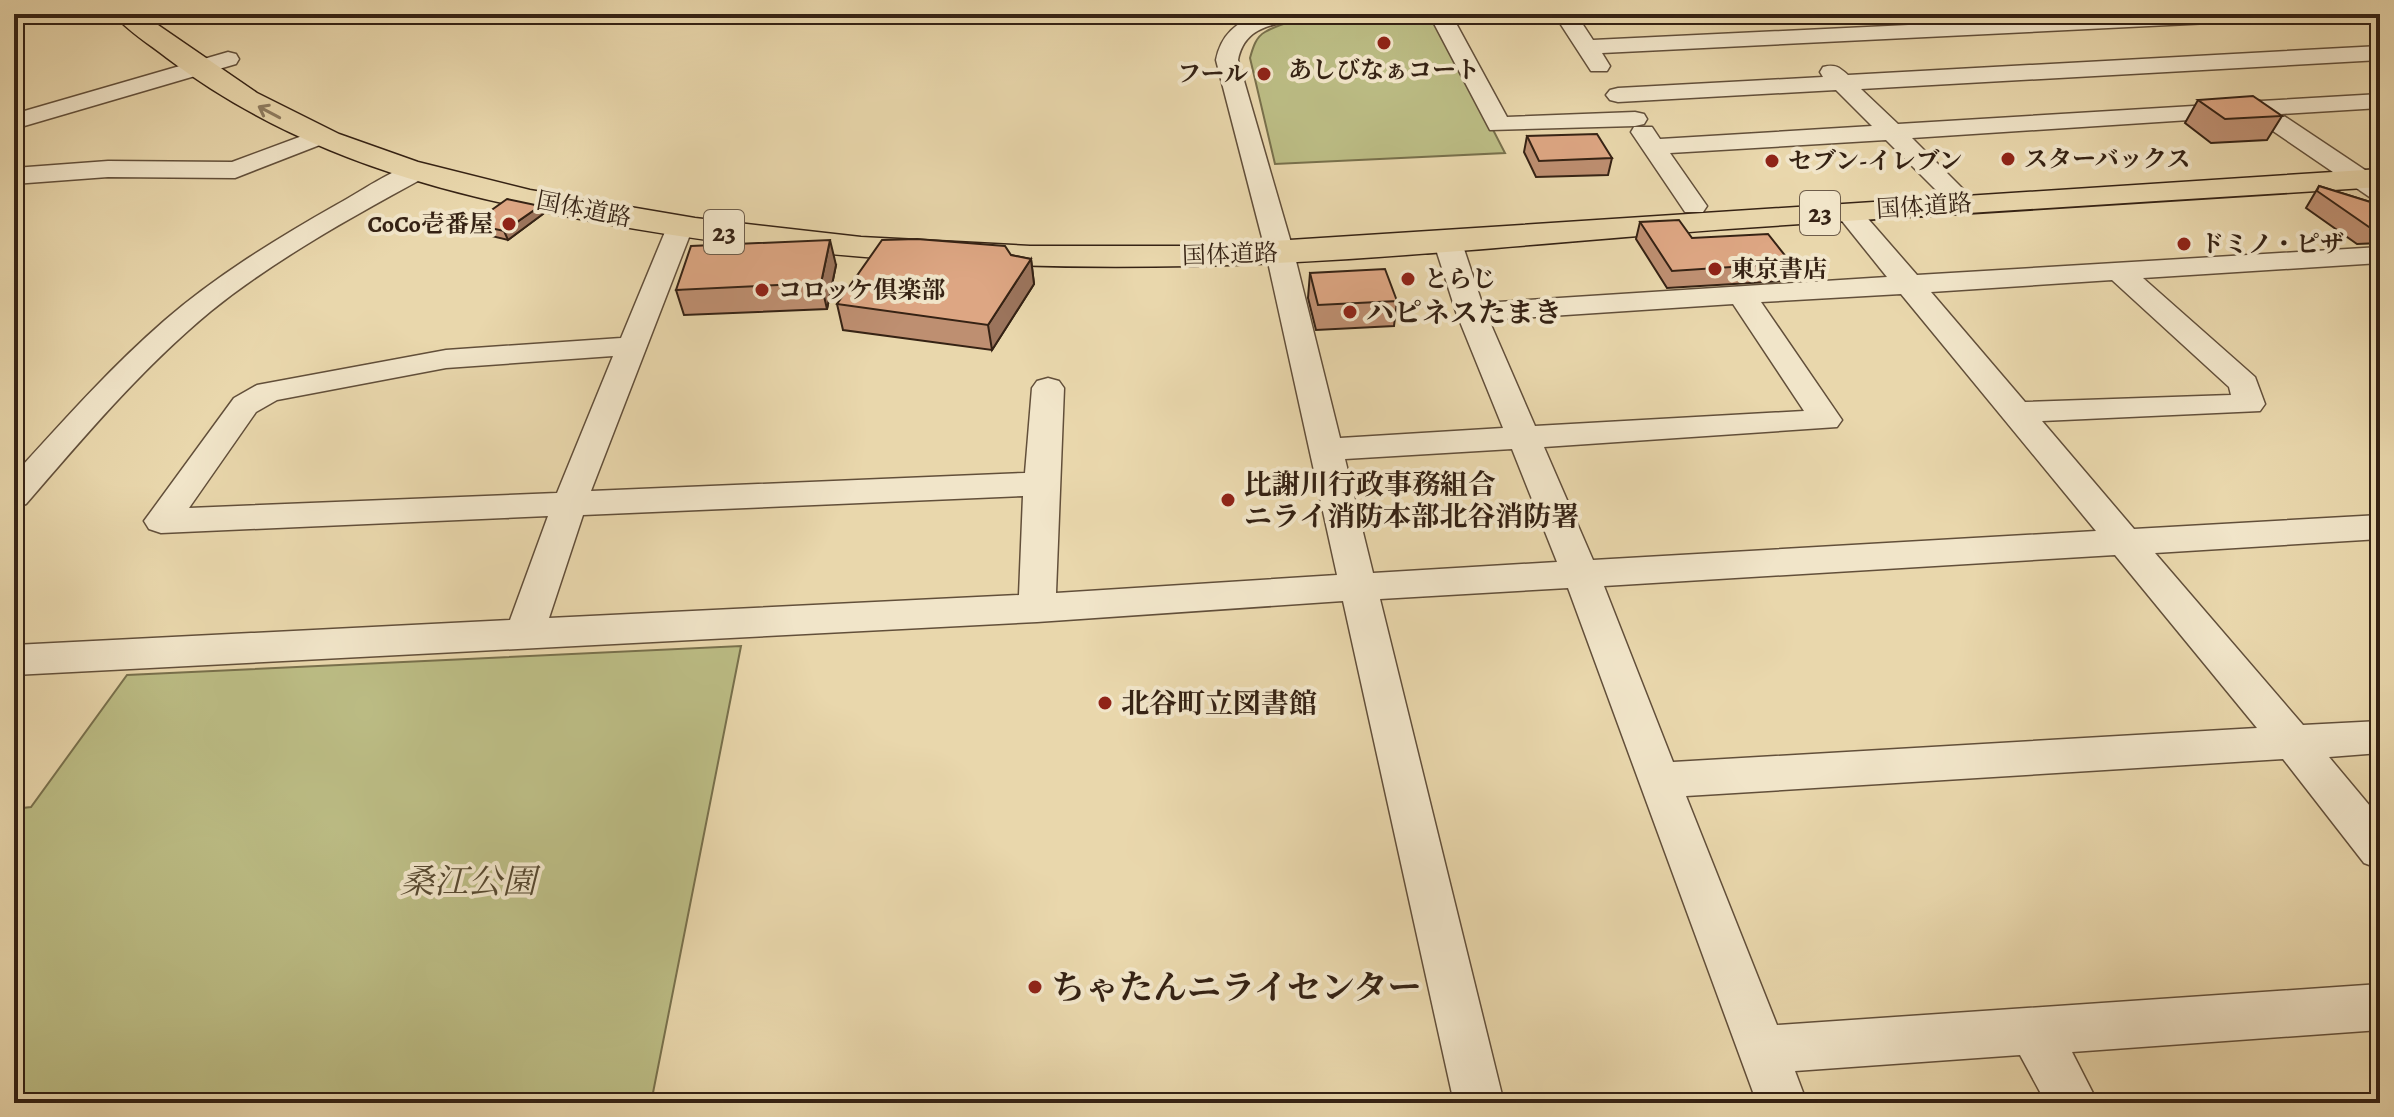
<svg xmlns="http://www.w3.org/2000/svg" width="2394" height="1117" font-family="Alegreya,'Noto Serif JP',serif">
<style>
.green{fill:#bcbd85;stroke:#78704c;stroke-width:2}
.lines{fill:none;stroke-linecap:round;stroke-linejoin:round}
.minor-casing{stroke:#624f3a;stroke-width:3}
.major-casing{stroke:#352214;stroke-width:3}
.minor{fill:#f1e5c9;fill-rule:evenodd}
.major{fill:#e9d7ac;fill-rule:evenodd}
.wall{fill:#be8f71;stroke:#352214;stroke-width:2}
.shaded-wall{fill:#9b745c;stroke:#352214;stroke-width:2}
.building{fill:#dda683;stroke:#352214;stroke-width:2}
.oneway{stroke:#8f7c60}
.poi-dot{fill:#8f2418;stroke:#f1e5c9;stroke-width:3}
.labels{text-anchor:middle;stroke-width:8;stroke-linejoin:round;paint-order:stroke}
.far-poi-label{font-size:24px;font-weight:bold;fill:#352214;stroke:#f1e5c9;text-anchor:start}
.far-street-label{font-size:24px;fill:#352214;stroke:#f1e5c9}
.shield{fill:#f1e5c9;stroke:#6d5c4a;stroke-width:2}
.shield-label{font-size:26px;font-weight:bold;fill:#352214}
.poi-label{font-size:28px;font-weight:bold;fill:#352214;stroke:#f1e5c9;text-anchor:start}
.near-park-label{font-size:34px;font-style:italic;fill:#574930;stroke:#f1e5c9}
.near-poi-label{font-size:34px;font-weight:bold;fill:#352214;stroke:#f1e5c9;text-anchor:start}
</style>
<rect width="100%" height="100%" fill="#e9d7ac"/>
<filter id="stains"><feTurbulence type="fractalNoise" baseFrequency=".0025" numOctaves="4"/><feColorMatrix values="0 0 0 0 .2 0 0 0 0 .09 0 0 0 0 .02 0 0 0 .5 -.17"/></filter>
<radialGradient id="worn" r=".72"><stop offset=".6" stop-color="#630" stop-opacity="0"/><stop offset="1" stop-color="#630" stop-opacity=".3"/></radialGradient>
<g class="green">
<path d="M1421 14 1435 17 1505 153 1275 164 1250 58C1253 47 1256 37 1265 32 1305 9 1376 15 1421 14Z"/>
<polygon points="741,646 651,1103 14,1103 14,809 31,807 127,675"/>
</g>
<g class="lines">
<g class="minor-casing">
<g id="minor">
<path d="M1260 14H1301L1298 19C1270 25 1244 28 1238 60L1294 253 1340 438 1503 428 1456 312 1433 240 1437 234 1447 232 1457 234 1461 240 1482 303 1887 277 1834 211 1838 205H1856L1917 275 2380 247V263L2143 278 2255 377 2265 404 2260 411 2042 421 2134 529 2380 515V539L2155 553 2303 725 2380 721V753L2329 757 2380 818V869L2364 863 2283 759 1686 796 1777 1025 2380 984V1030L2072 1052 2098 1103H2046L2020 1055 1795 1071 1807 1103H1757L1568 588 1380 599 1504 1103H1454L1343 601 1037 622 14 675V645L510 620 548 516 161 533 149 529 144 521 234 398 257 385 446 350 621 338 667 227 670 221H690L693 227 591 491 1025 473 1032 388 1037 381 1048 378 1059 381 1064 388 1056 593 1337 575 1266 253 1216 60C1221 35 1236 22 1260 14ZM2112 280 2229 387 2231 395 2025 402 1931 292ZM1901 294 2096 531 1593 560 1544 447 1837 427 1842 420 1761 302ZM1733 304 1804 411 1535 426 1489 320ZM613 356 557 493 189 508 256 412 277 400 446 368ZM1512 449 1557 562 1373 573 1345 459ZM1023 496 1019 595 549 618 583 515ZM2115 555 2257 728 1673 762 1604 586Z"/>
<polygon points="1429,14 1451,14 1507,117 1635,112 1644,114 1647,119 1644,124 1635,126 1490,130"/>
<polygon points="1554,14 1576,14 1593,40 2138,14 2282,14 2271,20 1602,53 1610,66 1607,71 1591,71"/>
<path d="M2380 46V60L1861 89 1898 124 2243 103 2252 99 2261 101 2380 94V108L2281 114 2380 180V200L2371 198 2251 116 1912 138 1963 189 1959 195H1941L1886 140 1670 153 1707 206 1703 212H1685L1681 206 1631 132 1634 127H1652L1660 139 1872 126 1836 90 1618 102 1610 100 1606 95 1610 90 1618 88 1823 77 1820 72 1823 67C1835 64 1839 67 1848 75Z"/>
<polygon points="228,52 236,54 239,59 236,64 14,129 14,114"/>
<polygon points="321,129 330,131 333,136 330,141 235,178 108,177 14,184 14,168 108,161 232,162"/>
<path d="M418 163 427 166 431 171 427 176C352 217 277 258 211 311 142 368 84 437 26 504L14 508V475C62 422 110 368 164 321 216 276 276 239 336 205 362 191 390 170 418 163Z"/>
</g>
</g>
<g class="major-casing">
<path id="major" d="M113 14H142L257 93 339 134 418 162 530 190 695 218 861 237 1030 246H1198L2380 169V187C2162 201 1945 214 1728 229 1549 242 1371 262 1192 266 962 271 732 254 507 204 384 177 269 135 167 58 149 44 128 31 113 14Z"/>
</g>
<use href="#minor" class="minor"/>
<use href="#major" class="major"/>
</g>
<g class="wall">
<polygon points="2198,100 2282,116 2267,140 2211,143 2185,123"/>
<polygon points="1527,136 1612,158 1608,175 1536,177 1524,152"/>
<polygon points="2319,186 2380,205 2380,243 2357,244 2306,208"/>
<polygon points="540,206 543,214 508,240 475,232 472,224"/>
<polygon points="1640,222 1692,238 1791,263 1784,281 1667,288 1636,239"/>
<polygon points="1011,255 1031,259 1034,284 992,350 843,330 837,304"/>
<polygon points="836,265 827,309 684,315 676,290"/>
<polygon points="1310,273 1397,301 1394,326 1316,330 1308,298"/>
</g>
<g class="shaded-wall">
<polygon points="540,206 543,214 508,240 504,231"/>
<polygon points="830,240 836,265 827,309 821,283"/>
<polygon points="1031,259 1034,284 992,350 988,325"/>
</g>
<g class="building">
<polygon points="2253,96 2282,116 2225,119 2198,100"/>
<polygon points="1597,134 1612,158 1539,161 1527,136"/>
<polygon points="2319,186 2380,205 2380,226 2369,227 2317,191"/>
<polygon points="507,199 540,206 504,231 472,224"/>
<polygon points="1679,220 1692,238 1768,234 1791,263 1672,271 1640,222"/>
<polygon points="917,239 1005,246 1011,255 1031,259 988,325 837,304 882,240"/>
<polygon points="830,240 821,283 676,290 691,246"/>
<polygon points="1385,269 1397,301 1318,305 1310,273"/>
</g>
<defs><path id="oneway-shaft" d="M-6 0H5M1.5-3L5.5 0L1.5 3" fill="none" stroke-width="1.6" stroke-linecap="round" stroke-linejoin="round" transform="scale(2)"/></defs>
<use class="oneway" href="#oneway-shaft" transform="translate(269 112) rotate(-152)"/>
<g class="poi-dot">
<circle cx="1384" cy="43" r="8"/>
<circle cx="1264" cy="74" r="8"/>
<circle cx="2008" cy="159" r="8"/>
<circle cx="1772" cy="161" r="8"/>
<circle cx="509" cy="224" r="8"/>
<circle cx="2184" cy="244" r="8"/>
<circle cx="1715" cy="269" r="8"/>
<circle cx="1408" cy="279" r="8"/>
<circle cx="762" cy="290" r="8"/>
<circle cx="1350" cy="312" r="8"/>
<circle cx="1228" cy="500" r="8"/>
<circle cx="1105" cy="703" r="8"/>
<circle cx="1035" cy="987" r="8"/>
</g>
<g class="labels">
<g class="far-poi-label">
<text x="1384" y="78" text-anchor="middle">あしびなぁコート</text>
<text x="1248" y="82" text-anchor="end">フール</text>
<text x="2024" y="167">スターバックス</text>
<text x="1788" y="169">セブン-イレブン</text>
<text x="493" y="232" text-anchor="end">CoCo壱番屋</text>
<text x="2200" y="252">ドミノ・ピザ</text>
<text x="1731" y="277">東京書店</text>
<text x="1424" y="287">とらじ</text>
<text x="778" y="298">コロッケ倶楽部</text>
</g>
<g class="far-street-label">
<text transform="translate(1924 206) rotate(-4)" y="8">国体道路</text>
<text transform="translate(584 209) rotate(11)" y="8">国体道路</text>
<text transform="translate(1230 254) rotate(-2)" y="8">国体道路</text>
</g>
<g class="shield">
<rect x="1800" y="191" width="40" height="44" rx="6"/>
<rect x="704" y="210" width="40" height="44" rx="6"/>
</g>
<g class="shield-label">
<text x="1820" y="222">23</text>
<text x="724" y="241">23</text>
</g>
<g class="poi-label">
<text x="1366" y="322">ハピネスたまき</text>
<text x="1244" y="494">比謝川行政事務組合<tspan x="1244" dy="32">ニライ消防本部北谷消防署</tspan></text>
<text x="1121" y="713">北谷町立図書館</text>
</g>
<g class="near-park-label">
<text x="468" y="893">桑江公園</text>
</g>
<g class="near-poi-label">
<text x="1051" y="999">ちゃたんニライセンター</text>
</g>
</g>
<rect width="2394" height="1117" fill="none" stroke="#e9d7ac" stroke-width="48"/>
<rect x="16" y="16" width="2362" height="1085" fill="none" stroke="#352214" stroke-width="4"/>
<rect x="24" y="24" width="2346" height="1069" fill="none" stroke="#352214" stroke-width="2"/>
<rect width="100%" height="100%" filter="url(#stains)"/>
<rect width="100%" height="100%" fill="url(#worn)"/>
</svg>
